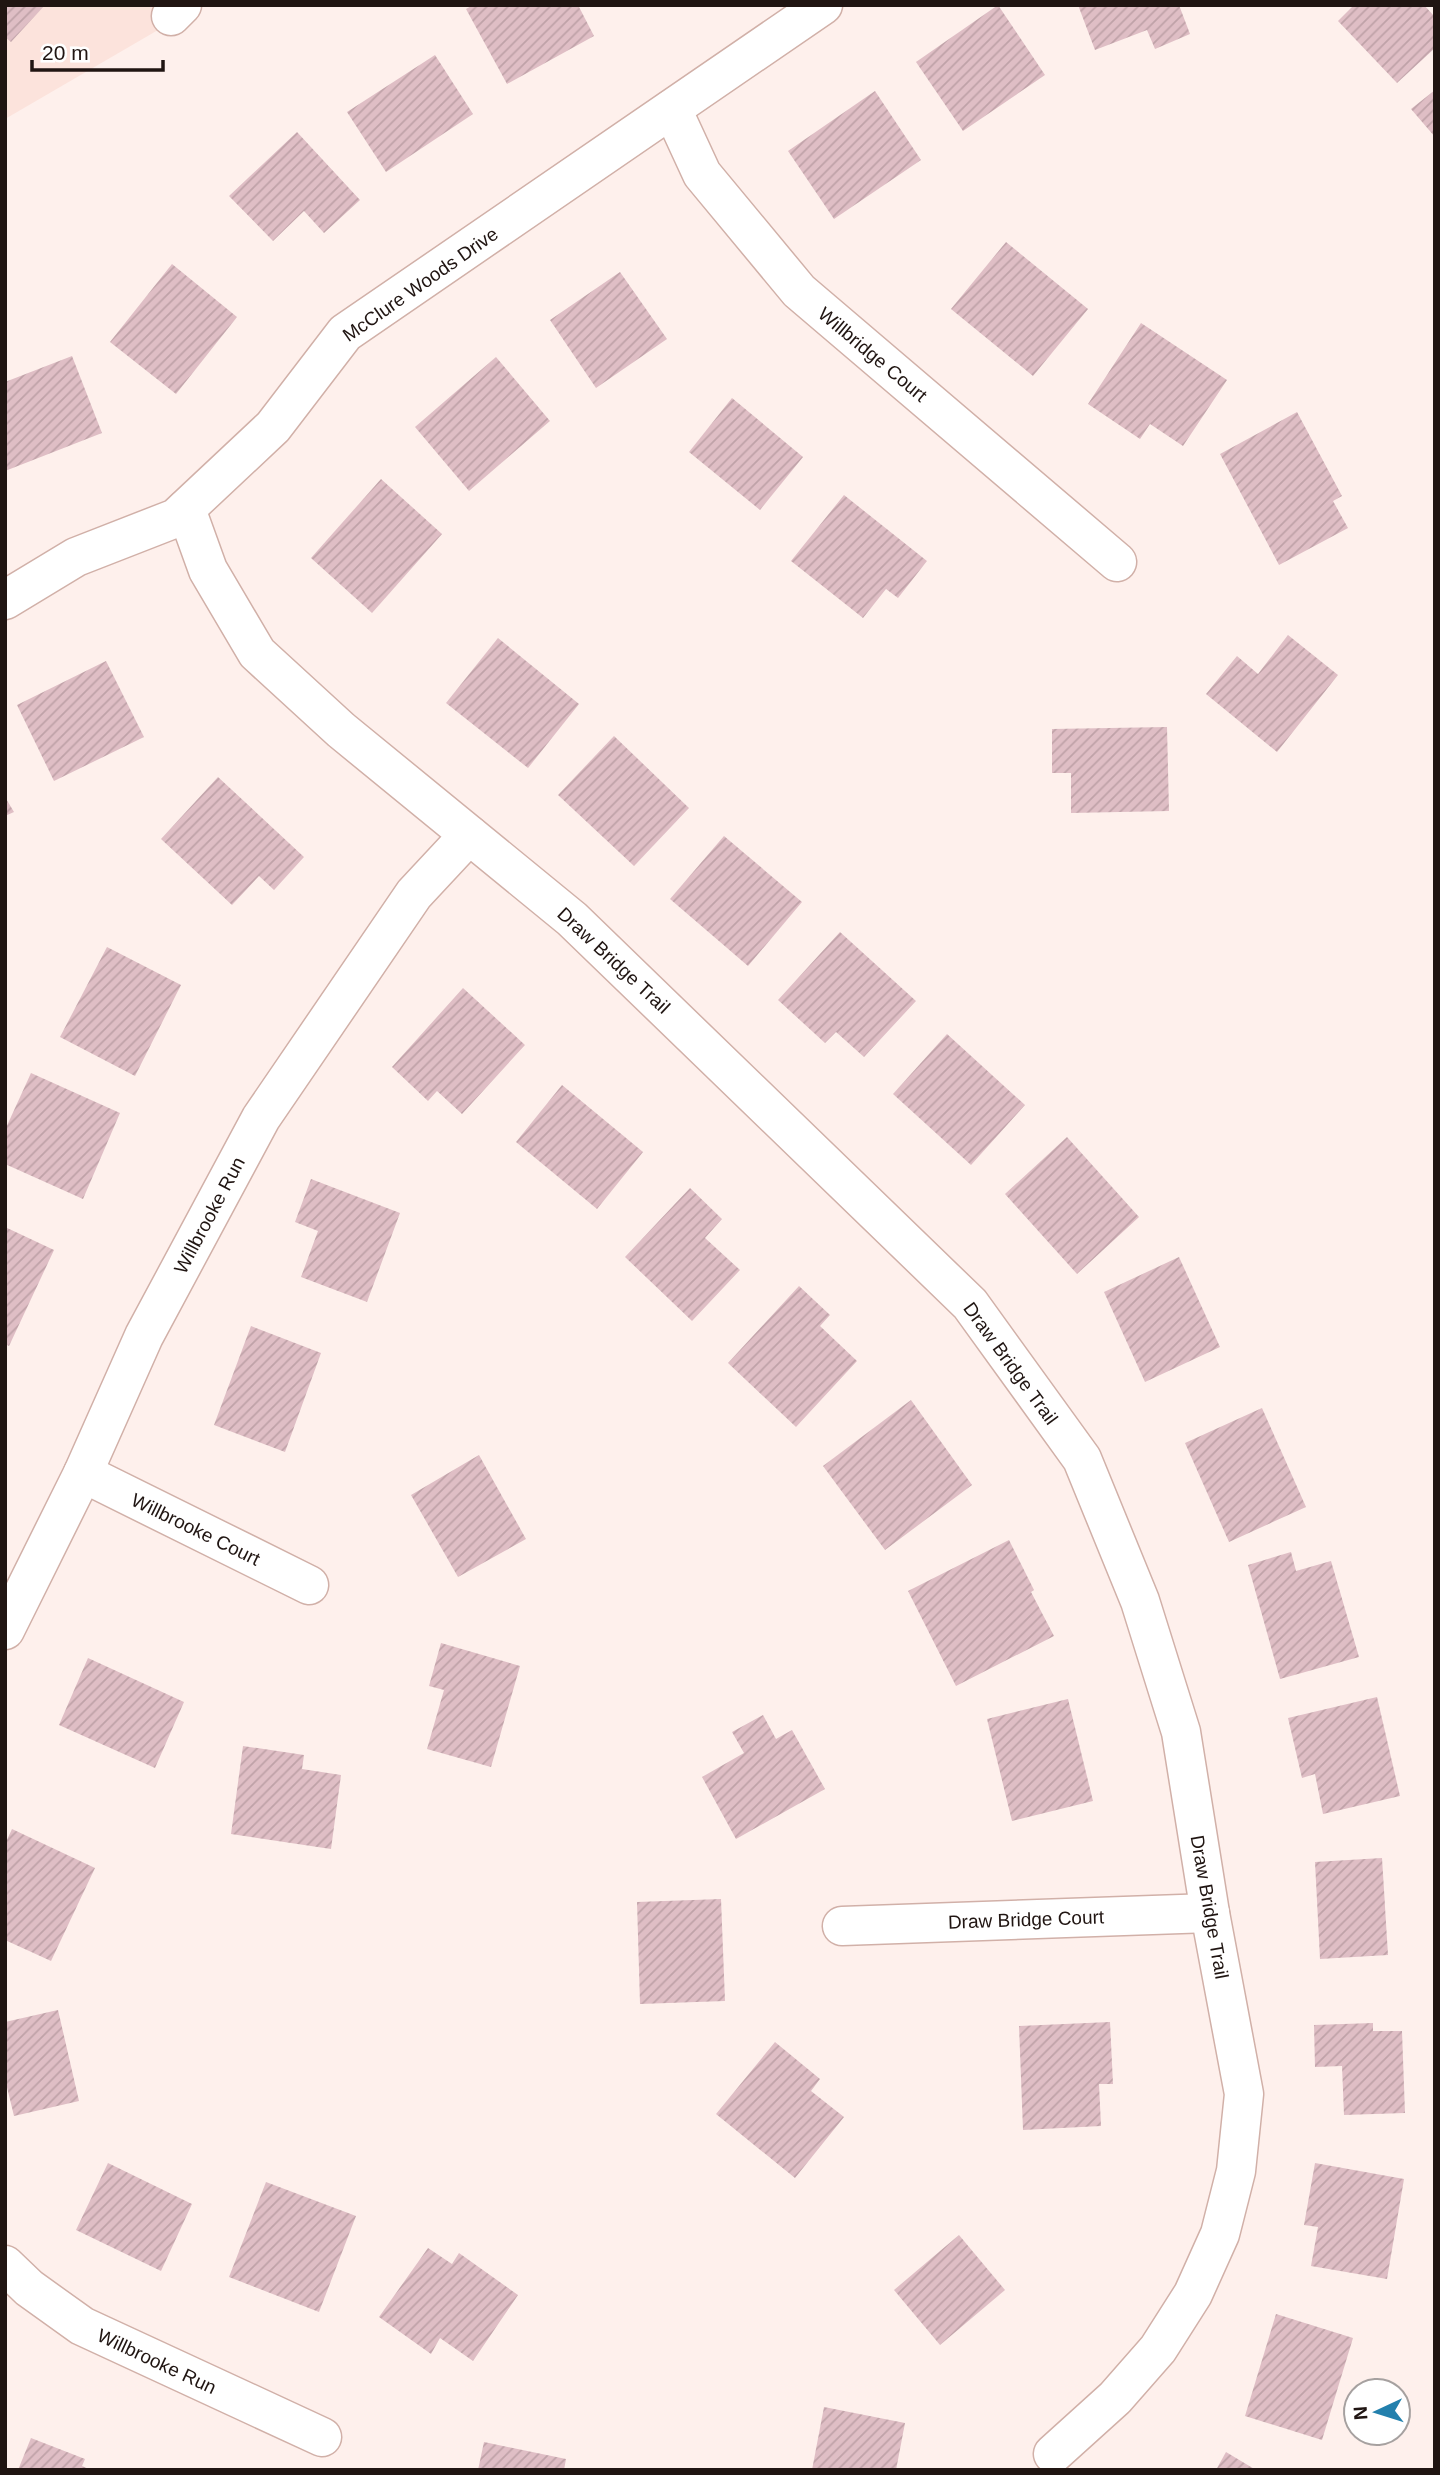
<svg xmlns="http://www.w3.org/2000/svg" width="1440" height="2475" font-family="Helvetica,sans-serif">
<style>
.built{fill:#fce3dc}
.building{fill:url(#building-hatch)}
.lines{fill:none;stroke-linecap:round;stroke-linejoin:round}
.street-casing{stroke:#d1b0a8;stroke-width:41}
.street{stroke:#fff;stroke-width:38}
.labels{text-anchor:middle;stroke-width:5;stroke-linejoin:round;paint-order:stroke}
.street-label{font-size:19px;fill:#201512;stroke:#fff}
</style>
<defs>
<pattern id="building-hatch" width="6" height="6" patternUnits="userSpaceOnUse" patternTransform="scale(1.75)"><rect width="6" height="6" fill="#dfbec5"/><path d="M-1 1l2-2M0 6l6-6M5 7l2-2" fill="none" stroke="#bfa2a8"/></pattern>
</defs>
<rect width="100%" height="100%" fill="#fef0ec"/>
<polygon class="built" points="5,5 201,5 5,119"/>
<g class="building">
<polygon points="5,5 45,5 11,42 5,37"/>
<polygon points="473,5 578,5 594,36 507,84 466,9"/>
<polygon points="998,5 1045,75 963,131 916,62"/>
<polygon points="1078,5 1179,5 1190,34 1155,49 1147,30 1095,50"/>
<polygon points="1354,5 1424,5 1435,17 1435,48 1397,83 1338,21"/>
<polygon points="435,55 473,114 386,172 347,112"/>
<polygon points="1435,90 1435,137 1411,109"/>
<polygon points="875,91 921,160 834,219 788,151"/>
<polygon points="297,132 360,200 324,233 304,211 273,241 229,196"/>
<polygon points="1006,242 1088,309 1033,376 951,309"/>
<polygon points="172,264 237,317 176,394 110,342"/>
<polygon points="620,272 667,339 596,388 550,320"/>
<polygon points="1141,323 1227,380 1183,446 1150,424 1140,439 1088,404"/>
<polygon points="72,356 102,433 5,471 5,382"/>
<polygon points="496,357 550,421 469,491 415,427"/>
<polygon points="732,398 803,457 760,510 689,452"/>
<polygon points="1297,412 1342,496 1333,501 1348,528 1279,565 1220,454"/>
<polygon points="381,479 442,534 372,613 311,558"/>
<polygon points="844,495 927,561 898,598 886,589 863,618 791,561"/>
<polygon points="1288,635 1338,675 1277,752 1206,694 1237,656 1258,674"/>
<polygon points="498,638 579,704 528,768 446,703"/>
<polygon points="106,661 144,737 54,781 17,705"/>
<polygon points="1167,727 1169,811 1071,813 1071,773 1052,773 1052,729"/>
<polygon points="614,736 689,808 634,866 558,795"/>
<polygon points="218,777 304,857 274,890 259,876 232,905 161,839"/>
<polygon points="5,797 14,812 5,816"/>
<polygon points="724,836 802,902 748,966 670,899"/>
<polygon points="840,932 916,1001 864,1057 836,1032 825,1043 778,1000"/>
<polygon points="107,947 181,985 135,1076 60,1037"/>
<polygon points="463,988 525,1045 462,1114 437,1091 428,1101 392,1067"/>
<polygon points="947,1034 1025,1105 971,1165 893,1094"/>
<polygon points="31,1073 120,1113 83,1199 5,1164 5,1130"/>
<polygon points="562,1085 643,1152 597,1209 516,1142"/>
<polygon points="1067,1137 1139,1217 1077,1274 1005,1194"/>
<polygon points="311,1179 400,1213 367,1302 301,1277 318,1231 295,1222"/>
<polygon points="690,1188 722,1219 705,1238 740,1270 692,1321 625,1257"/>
<polygon points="5,1227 54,1250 9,1346 5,1344"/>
<polygon points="1179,1257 1220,1347 1145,1382 1104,1292"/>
<polygon points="799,1286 830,1315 820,1326 857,1361 796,1427 728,1363"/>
<polygon points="251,1326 321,1353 285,1452 214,1425"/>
<polygon points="911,1400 972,1485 885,1550 823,1466"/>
<polygon points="1262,1408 1306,1507 1229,1542 1185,1443"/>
<polygon points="479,1455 526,1539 458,1577 411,1495"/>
<polygon points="1009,1540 1034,1590 1031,1592 1054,1636 956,1686 908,1591"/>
<polygon points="1291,1552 1296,1571 1331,1561 1359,1657 1280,1679 1248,1565"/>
<polygon points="441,1643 520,1666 491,1767 427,1749 444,1690 429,1686"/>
<polygon points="88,1658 184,1702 155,1768 59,1725"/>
<polygon points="1377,1697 1400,1796 1323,1814 1315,1774 1302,1778 1288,1718"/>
<polygon points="1068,1699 1093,1801 1012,1821 987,1719"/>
<polygon points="763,1715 776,1739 792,1730 825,1789 736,1839 702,1777 744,1753 732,1732"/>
<polygon points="243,1746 304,1755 302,1769 341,1775 331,1849 231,1834"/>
<polygon points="12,1829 95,1868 51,1961 5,1940 5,1844"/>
<polygon points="1382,1858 1388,1955 1320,1959 1315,1862"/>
<polygon points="721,1899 725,2001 640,2004 637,1902"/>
<polygon points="58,2010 79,2101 14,2116 5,2079 5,2022"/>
<polygon points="1110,2022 1113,2084 1099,2084 1101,2126 1023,2130 1019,2026"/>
<polygon points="1373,2023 1373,2031 1402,2031 1405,2113 1344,2115 1342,2066 1315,2067 1314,2025"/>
<polygon points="775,2042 820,2079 811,2091 844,2117 795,2178 716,2114"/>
<polygon points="108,2163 192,2204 161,2271 76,2230"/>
<polygon points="1315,2163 1404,2179 1387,2279 1311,2266 1318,2227 1304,2225"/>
<polygon points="266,2182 356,2216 319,2312 229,2277"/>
<polygon points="959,2235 1005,2290 940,2345 894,2290"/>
<polygon points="428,2248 452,2264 459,2253 518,2295 473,2361 440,2338 431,2354 379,2317"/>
<polygon points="1276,2314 1353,2338 1322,2440 1245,2416"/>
<polygon points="824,2407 905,2423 896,2470 812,2470"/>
<polygon points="31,2438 85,2459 82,2466 91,2470 18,2470"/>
<polygon points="484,2442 566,2459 564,2470 478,2470"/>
<polygon points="1226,2452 1256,2470 1216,2470"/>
</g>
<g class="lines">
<g class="street-casing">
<g id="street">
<polyline points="171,16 182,5"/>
<polyline points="672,109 702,174 799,291 1117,562"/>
<polyline points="186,509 208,570 257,653 341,730 572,919 970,1304 1082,1459 1140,1601 1181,1732 1210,1913 1244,2094 1236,2171 1220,2234 1193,2294 1158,2349 1115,2398 1053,2454"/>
<polyline points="5,600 76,557 176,518 273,427 345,333 823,5"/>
<polyline points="83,1473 309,1585"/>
<polyline points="5,1630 83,1473 144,1336 261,1118 414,894 469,835"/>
<polyline points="842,1926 1210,1913"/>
<polyline points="5,2265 29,2288 82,2326 322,2437"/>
</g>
</g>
<use href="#street" class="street"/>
</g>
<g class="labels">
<g class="street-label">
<text transform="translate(420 284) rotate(-35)" y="7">McClure Woods Drive</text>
<text transform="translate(873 354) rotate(40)" y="7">Willbridge Court</text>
<text transform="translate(614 960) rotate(43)" y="7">Draw Bridge Trail</text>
<text transform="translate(209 1215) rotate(-62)" y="7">Willbrooke Run</text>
<text transform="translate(1011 1363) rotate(54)" y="7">Draw Bridge Trail</text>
<text transform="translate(196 1529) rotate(26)" y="7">Willbrooke Court</text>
<text transform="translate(1210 1907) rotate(80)" y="7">Draw Bridge Trail</text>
<text transform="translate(1026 1919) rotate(-2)" y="7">Draw Bridge Court</text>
<text transform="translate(157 2361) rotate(25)" y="7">Willbrooke Run</text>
</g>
</g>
<rect width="1440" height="2475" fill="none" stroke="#201512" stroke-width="14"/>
<g transform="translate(1377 2412) rotate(266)"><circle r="33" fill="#ffffff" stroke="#a6a1a0" stroke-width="2"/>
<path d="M0-5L12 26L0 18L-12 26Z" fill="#2380ad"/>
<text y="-10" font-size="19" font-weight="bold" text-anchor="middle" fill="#201512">N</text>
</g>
<path d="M32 60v10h131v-10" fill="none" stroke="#201512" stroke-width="3.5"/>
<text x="42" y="60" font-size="21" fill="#201512" stroke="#ffffff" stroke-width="5" paint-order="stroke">20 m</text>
</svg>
